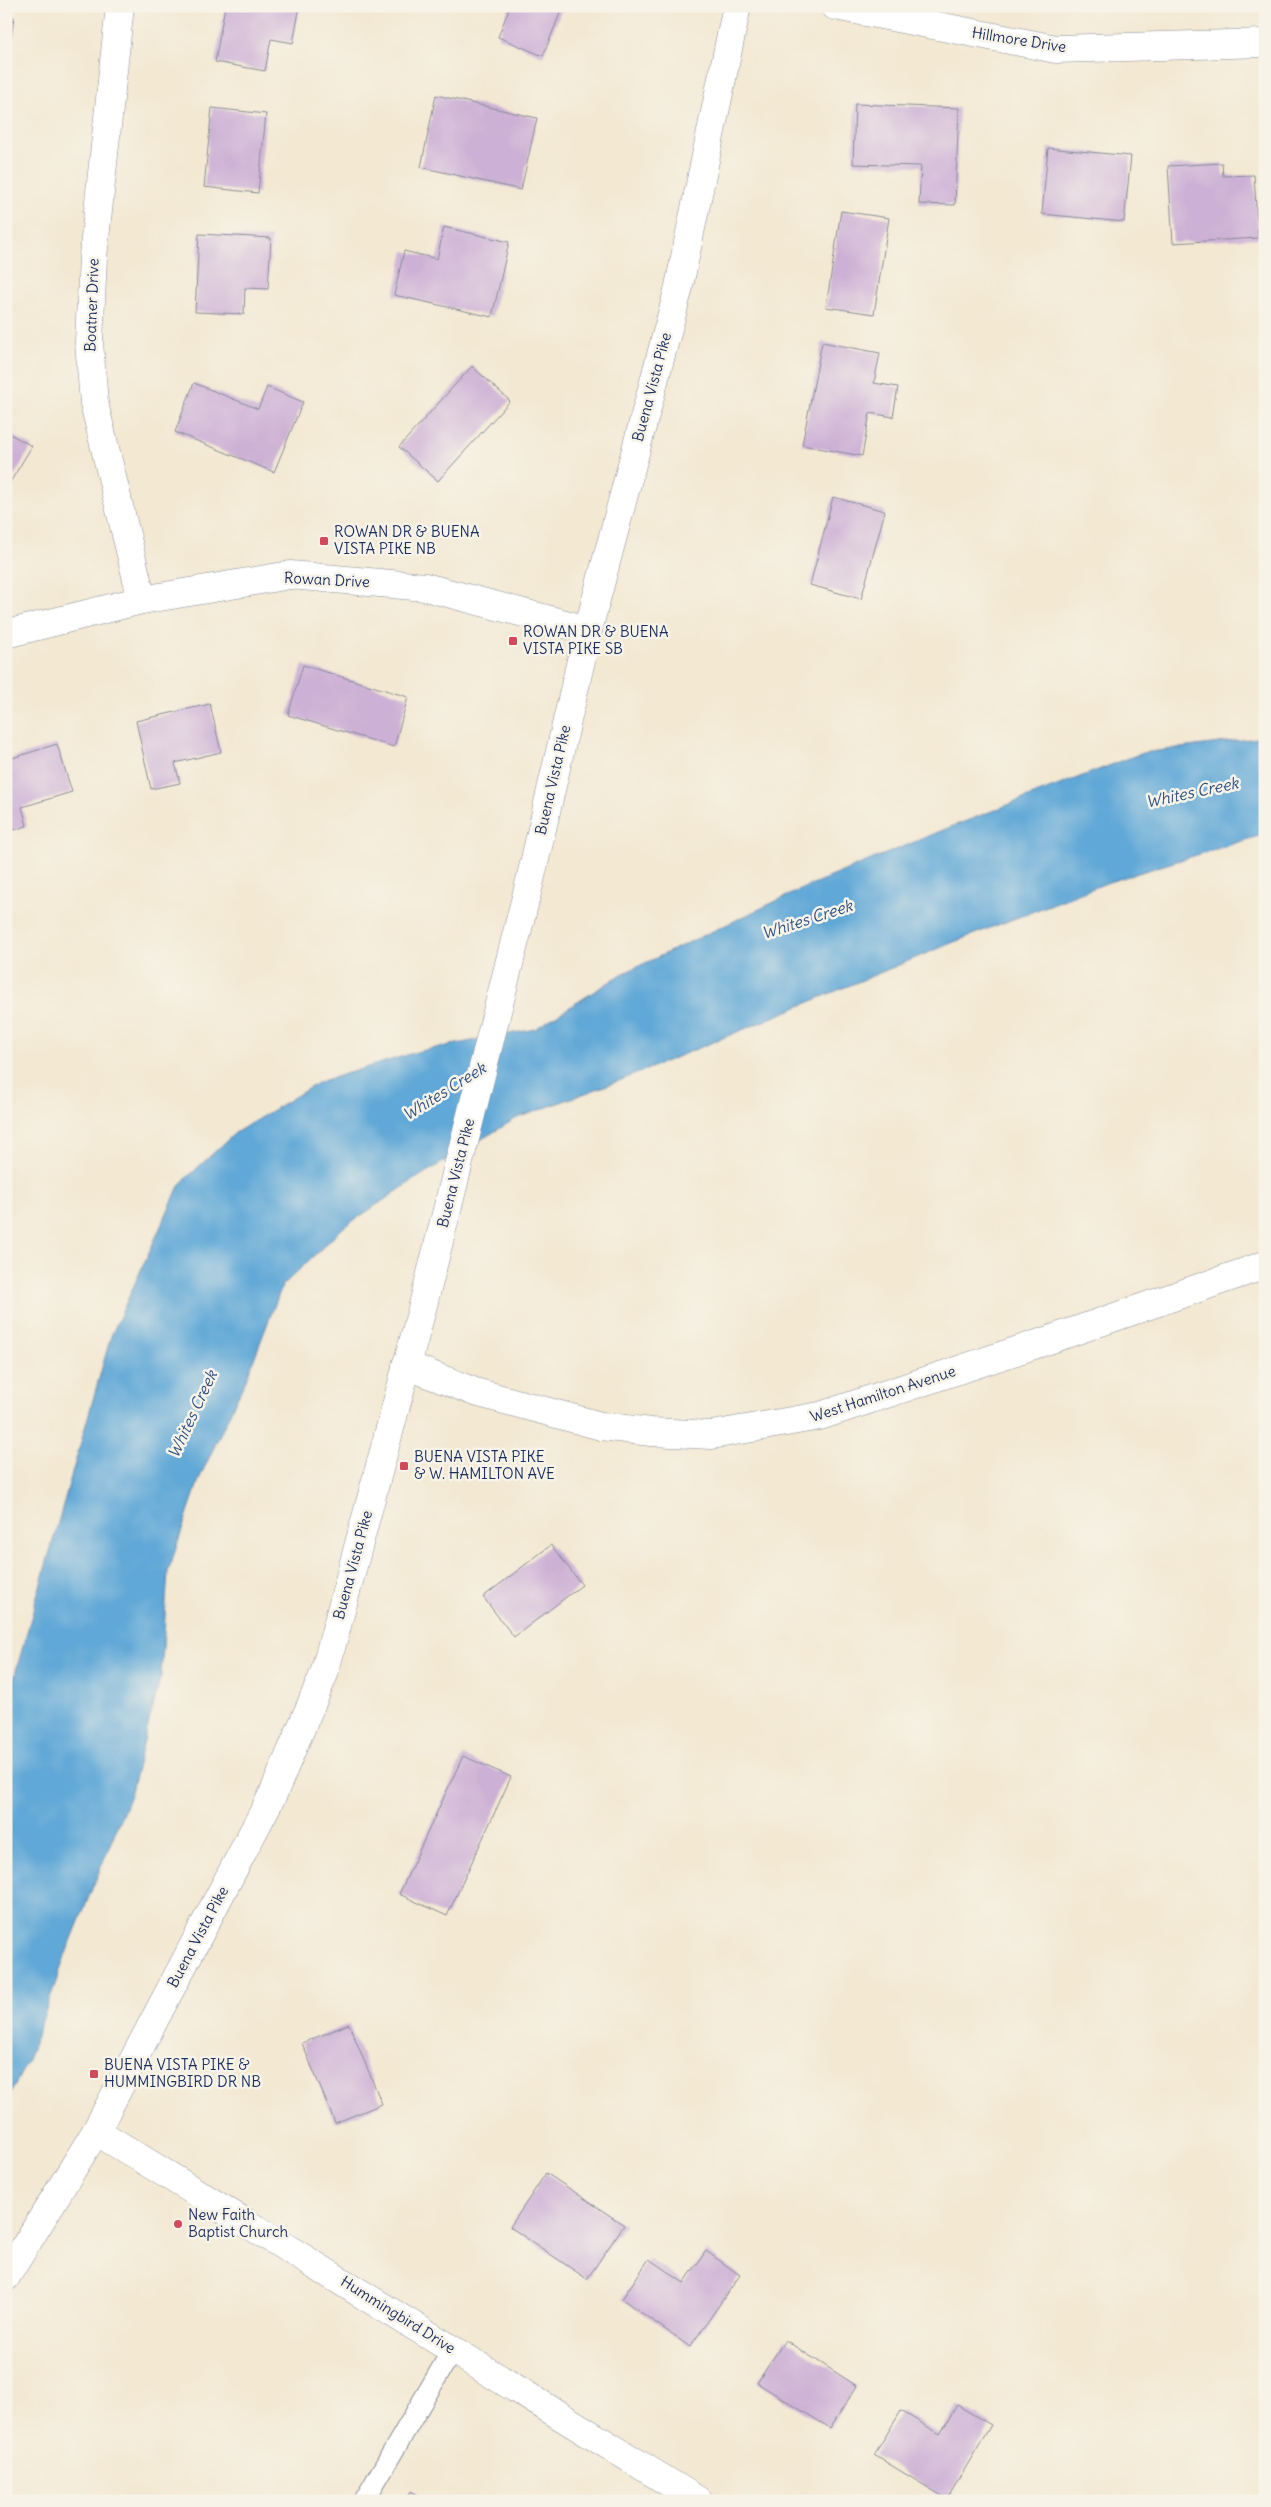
<svg xmlns="http://www.w3.org/2000/svg" width="1271" height="2507" font-family="Delius,sans-serif">
<style>
.water{fill:#60a8d7;stroke:#3e6c9a}
.building{fill:#ccb0d5}
.lines{fill:none;stroke-linecap:round;stroke-linejoin:round}
.lane-casing{stroke:#878c98;stroke-width:22}
.street-casing{stroke:#878c98;stroke-width:29}
.secondary-casing{stroke:#878c98;stroke-width:29}
.lane{stroke:#fff;stroke-width:20}
.street{stroke:#fff;stroke-width:28}
.secondary{stroke:#fff;stroke-width:28}
.poi-dot{fill:#d1495b;stroke:#f7f3e8;stroke-width:2}
.labels{text-anchor:middle;stroke-width:5;stroke-linejoin:round;paint-order:stroke}
.street-label{font-size:15px;fill:#1b2f5e;stroke:#f7f3e8}
.poi-label{font-size:15px;fill:#1b2f5e;stroke:#f7f3e8;text-anchor:start}
.water-label{font-size:16px;font-style:italic;fill:#305382;stroke:#f7f3e8}
</style>
<rect width="100%" height="100%" fill="#f7f3e8"/>
<filter id="ink" filterUnits="userSpaceOnUse"><feTurbulence type="fractalNoise" baseFrequency=".02" numOctaves="2"/><feDisplacementMap in="SourceGraphic" scale="10" xChannelSelector="R" yChannelSelector="G"/><feConvolveMatrix kernelMatrix="1 2 1 2 8 2 1 2 1" color-interpolation-filters="sRGB"/></filter>
<filter id="wash" filterUnits="userSpaceOnUse"><feTurbulence type="fractalNoise" baseFrequency=".0096" numOctaves="4" result="noise"/><feDisplacementMap in="SourceGraphic" scale="20" xChannelSelector="R" yChannelSelector="G"/><feGaussianBlur stdDeviation="1.12" result="paint"/><feColorMatrix in="noise" values="0 0 0 0 0 0 0 0 0 0 0 0 0 0 0 0 0 1.4 0 .05"/><feComposite in="paint" operator="in"/></filter>
<g filter="url(#wash)">
<rect width="100%" height="100%" fill="#f3e8d2"/>
<polygon class="water" points="1265,737 1265,834 1109,882 954,942 624,1079 517,1118 415,1179 344,1227 282,1286 247,1377 200,1477 168,1572 161,1676 130,1795 67,1951 28,2060 6,2102 6,1706 111,1336 180,1184 235,1133 319,1082 420,1051 535,1029 622,974 808,886 948,828 1142,753"/>
<g id="blocks">
<g class="building">
<polygon points="225,6 300,6 293,43 271,39 265,71 215,62"/>
<polygon points="510,6 563,6 543,56 498,37"/>
<polygon points="6,16 14,17 7,67 6,67"/>
<polygon points="436,95 537,118 521,190 421,167"/>
<polygon points="855,104 959,108 955,205 919,204 921,166 853,164"/>
<polygon points="212,108 266,114 258,193 204,187"/>
<polygon points="1048,148 1131,156 1124,222 1042,214"/>
<polygon points="1222,163 1223,176 1254,175 1258,238 1173,243 1168,166"/>
<polygon points="841,211 889,218 874,314 826,307"/>
<polygon points="444,227 509,242 492,317 394,295 404,251 437,259"/>
<polygon points="199,234 271,238 268,289 245,288 244,314 195,312"/>
<polygon points="822,342 880,353 874,383 898,387 893,417 870,413 862,456 802,445"/>
<polygon points="472,366 510,401 438,481 399,447"/>
<polygon points="194,383 258,409 267,387 303,402 274,472 175,432"/>
<polygon points="6,432 32,446 6,489"/>
<polygon points="833,497 885,511 861,599 810,585"/>
<polygon points="303,665 408,697 394,747 288,715"/>
<polygon points="210,704 221,752 175,763 180,783 151,789 136,721"/>
<polygon points="57,744 72,792 22,807 27,826 10,831 6,818 6,760"/>
<polygon points="551,1545 582,1585 514,1637 483,1597"/>
<polygon points="463,1756 511,1777 447,1916 399,1894"/>
<polygon points="349,2024 382,2104 335,2123 302,2043"/>
<polygon points="546,2173 624,2225 587,2279 510,2227"/>
<polygon points="706,2251 740,2275 690,2347 622,2299 649,2259 684,2283"/>
<polygon points="785,2340 857,2386 830,2428 757,2383"/>
<polygon points="957,2405 991,2425 947,2499 874,2455 901,2411 940,2434"/>
<polygon points="411,2491 426,2501 405,2501"/>
</g>
</g>
</g>
<g filter="url(#ink)">
<use href="#blocks" fill-opacity="0" stroke="#878c98" stroke-width="1"/>
<g class="lines">
<g class="lane-casing">
<polyline id="lane" points="364,2501 453,2349"/>
</g>
<g class="street-casing">
<g id="street">
<polyline points="120,6 93,257 89,342 94,403 142,600"/>
<polyline points="835,6 1056,49 1265,43"/>
<polyline points="6,634 142,600 290,575 425,587 588,630"/>
<polyline points="96,2131 699,2501"/>
</g>
</g>
<g class="secondary-casing">
<g id="secondary">
<polyline points="406,1365 475,1392 601,1426 651,1432 712,1435 820,1416 1046,1341 1265,1265"/>
<polyline points="6,2277 96,2131 273,1794 324,1674 422,1309 530,881 588,630 678,291 737,6"/>
</g>
</g>
<use href="#lane" class="lane"/>
<use href="#street" class="street"/>
<use href="#secondary" class="secondary"/>
</g>
</g>
<g class="poi-dot">
<rect x="319" y="536" width="10" height="10" rx="2.5"/>
<rect x="508" y="636" width="10" height="10" rx="2.5"/>
<rect x="399" y="1461" width="10" height="10" rx="2.5"/>
<rect x="89" y="2069" width="10" height="10" rx="2.5"/>
<circle cx="178" cy="2224" r="5"/>
</g>
<g class="labels">
<g class="street-label">
<text transform="translate(1019 40) rotate(9)" y="5">Hillmore Drive</text>
<text transform="translate(92 305) rotate(-88)" y="5">Boatner Drive</text>
<text transform="translate(652 387) rotate(-75)" y="5">Buena Vista Pike</text>
<text transform="translate(327 580) rotate(3)" y="5">Rowan Drive</text>
<text transform="translate(553 780) rotate(-77)" y="5">Buena Vista Pike</text>
<text transform="translate(456 1173) rotate(-76)" y="5">Buena Vista Pike</text>
<text transform="translate(883 1394) rotate(-18)" y="5">West Hamilton Avenue</text>
<text transform="translate(353 1565) rotate(-75)" y="5">Buena Vista Pike</text>
<text transform="translate(198 1937) rotate(-62)" y="5">Buena Vista Pike</text>
<text transform="translate(398 2315) rotate(32)" y="5">Hummingbird Drive</text>
</g>
<g class="poi-label">
<text x="334" y="537">ROWAN DR &amp; BUENA<tspan x="334" dy="17">VISTA PIKE NB</tspan></text>
<text x="523" y="637">ROWAN DR &amp; BUENA<tspan x="523" dy="17">VISTA PIKE SB</tspan></text>
<text x="414" y="1462">BUENA VISTA PIKE<tspan x="414" dy="17">&amp; W. HAMILTON AVE</tspan></text>
<text x="104" y="2070">BUENA VISTA PIKE &amp;<tspan x="104" dy="17">HUMMINGBIRD DR NB</tspan></text>
<text x="188" y="2220">New Faith<tspan x="188" dy="17">Baptist Church</tspan></text>
</g>
<g class="water-label">
<text transform="translate(1192 792) rotate(-12)" y="6">Whites Creek</text>
<text transform="translate(807 919) rotate(-18)" y="6">Whites Creek</text>
<text transform="translate(444 1091) rotate(-32)" y="6">Whites Creek</text>
<text transform="translate(192 1414) rotate(-65)" y="6">Whites Creek</text>
</g>
</g>
<rect width="1271" height="2507" fill="none" stroke="#f7f3e8" stroke-width="25"/>
</svg>
